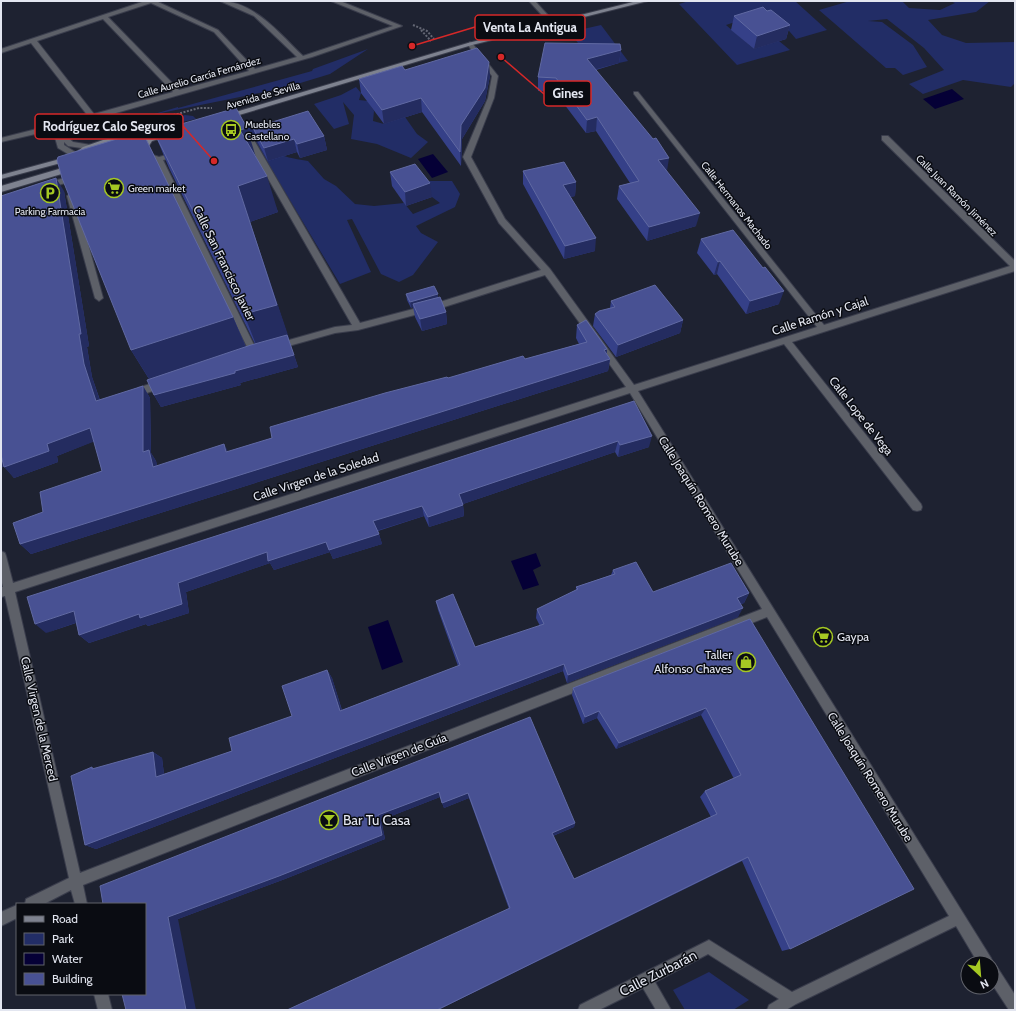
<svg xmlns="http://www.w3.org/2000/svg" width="1016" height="1011" font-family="Cabin,sans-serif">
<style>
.green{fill:#222d66}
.water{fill:#050036}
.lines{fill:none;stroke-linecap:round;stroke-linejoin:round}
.lane-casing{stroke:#3a3d4c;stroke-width:2}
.street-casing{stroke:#3a3d4c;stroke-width:2}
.secondary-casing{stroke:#3a3d4c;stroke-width:2}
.path{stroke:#646774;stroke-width:2;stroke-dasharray:2 1.5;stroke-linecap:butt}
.lane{fill:#5d6068;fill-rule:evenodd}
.street{fill:#5d6068;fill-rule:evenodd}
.secondary{fill:#7e828f;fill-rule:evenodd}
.wall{fill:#354088}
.shaded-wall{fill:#242c60}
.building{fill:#485193;stroke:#6069a2}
.labels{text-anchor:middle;stroke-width:3;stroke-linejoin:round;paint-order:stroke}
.far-street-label{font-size:10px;fill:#e3e6f0;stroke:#0a0c12}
.far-poi-label{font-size:10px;fill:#e3e6f0;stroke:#0a0c12;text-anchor:start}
.street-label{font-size:12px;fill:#e3e6f0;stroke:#0a0c12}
.poi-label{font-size:12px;fill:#e3e6f0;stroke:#0a0c12;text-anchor:start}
.near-poi-label{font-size:14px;fill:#e3e6f0;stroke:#0a0c12;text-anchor:start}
.near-street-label{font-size:14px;fill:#e3e6f0;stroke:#0a0c12}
.leader{fill:none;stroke:#d62828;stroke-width:1.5}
.callout-dot{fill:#d62828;stroke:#0a0c12;stroke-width:1.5}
.callout{fill:#0a0c12;stroke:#d62828;stroke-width:1.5}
.callout-label{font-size:13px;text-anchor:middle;font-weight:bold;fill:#e3e6f0}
</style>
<rect width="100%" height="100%" fill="#1e2231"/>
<g class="green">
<polygon points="689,1 795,1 827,30 796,39 784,25 759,14 726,25 754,49 779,41 790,50 737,65 679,4"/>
<polygon points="850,1 902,1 909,8 940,10 955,3 950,1 990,1 976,12 928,20 942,35 966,43 1015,42 1015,83 1011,87 963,80 923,94 909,84 944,70 924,48 887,19 868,21 882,22 913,45 927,67 903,75 895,68 886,68 819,10"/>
<polygon points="601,25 628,61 596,68 570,32"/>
<polygon points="368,49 330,74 284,88 151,115 178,107 178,108 312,71 313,69"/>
<polygon points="356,87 361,93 359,100 368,101 374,111 373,121 384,124 405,117 417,134 428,142 411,158 377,144 351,139 354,115 343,102 349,124 334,129 314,104 341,95"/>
<polygon points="185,115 193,116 196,119 140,131 134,128"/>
<path d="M243 122H267C274 155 276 156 308 161L324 179 336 186 355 204 374 206 404 203 413 214 440 203 432 197 413 189 429 181H452L460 194 455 207 416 226 421 233 438 242 413 275 399 282 381 274 352 219 347 220 371 272 340 284Z"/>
<polygon points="709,972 749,1000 733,1010 685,1010 673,990"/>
</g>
<g class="water">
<polygon points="952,89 964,99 935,109 923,99"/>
<polygon points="433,154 448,172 432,178 418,159"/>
<polygon points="536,553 541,566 533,570 539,585 523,590 511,561"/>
<polygon points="388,620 403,662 382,670 368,627"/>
</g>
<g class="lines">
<g class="lane-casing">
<polygon id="lane" points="71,193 75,196 103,298 99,301 95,298 67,196"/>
</g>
<g class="street-casing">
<g id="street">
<path d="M145 1H156L218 30 255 69 297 57 254 16 220 1C254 1 280 34 303 56L393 26 331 1H340L402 26 312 57 74 125 1 142V138L88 116 31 43 1 53V49ZM151 3 214 32 249 71 179 90 108 17ZM103 19 173 92 94 114 37 41Z"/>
<polygon points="529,1 535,1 555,23 555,25 551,25"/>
<path d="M470 42 472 43 498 76 494 98 471 157 505 219 550 269 634 385 817 327 634 94V92H638L824 325 1010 266 882 140V136H888L1015 261V271L792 342 921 504 922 507 921 510 917 511 913 510 784 344 638 391 991 958 993 963 992 965V963H978L956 926 796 1004 786 1010H767L769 1005 779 999 708 954 655 982 671 1010H656L643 988 599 1010H578L580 1005 709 940 792 992 949 916 767 617 83 885 87 904H75L71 890 44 904H25L26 899 69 878 5 596 1 597V587H3L1 579V551L5 553 6 556 13 583 626 387 545 275 441 308 358 330 335 333 278 349 274 346 275 344 335 327 352 325 242 133 243 131H246L250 133 360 323 440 302 541 270 499 223 463 157 488 98 492 76 467 44ZM630 393 762 609 80 873 15 592Z"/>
<polygon points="55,132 61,132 73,142 91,145 92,147 88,149 68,146 64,142 64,145 80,155 76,157 73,157 58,148 54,134"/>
<polygon points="177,152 180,152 180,156 163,160 258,353 257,355 254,356 250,353 156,161 149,157 153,155 159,157"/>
<polygon points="76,175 80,177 79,179 45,189 41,186 42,184"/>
<polygon points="164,379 167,380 169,383 167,386 141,395 136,391 138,388"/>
<polygon points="17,905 17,918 1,926 1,912"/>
<polygon points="992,965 997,967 1015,995 1015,1010 1009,1010 992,984"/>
<polygon points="94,994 108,994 112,1010 98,1010"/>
</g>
</g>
<g class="secondary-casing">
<g id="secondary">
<polygon points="637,1 648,1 472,45 229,118 226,118 222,116 468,43"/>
<path d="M168 131H171V135L152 141 143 155 119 164 93 169 76 168 75 170 1 192V186L69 166H74L72 160 1 179V175L71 156 83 147 103 140 127 135 149 137ZM127 139 144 141C142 144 140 149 137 151 126 160 94 165 81 164L78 158C92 145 109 143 127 139Z"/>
</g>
</g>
<g class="path">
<polyline points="413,25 427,31 434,39"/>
<polyline points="421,30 431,41"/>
<polyline points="170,116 199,108 212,108"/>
</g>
<use href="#lane" class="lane"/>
<use href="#street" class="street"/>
<use href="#secondary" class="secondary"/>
</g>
<g class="wall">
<polygon points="767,11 790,25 786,39 754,49 731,30 734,16"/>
<polygon points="621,50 619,63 596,70 667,171 696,226 647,241 617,199 619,186 630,183 596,131 586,133 555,92 538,91 538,77"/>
<polygon points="405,70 490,76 485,101 462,139 461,166 422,112 384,124 361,93 359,79"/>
<polygon points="253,128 324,136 327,150 300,158 297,152 268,161 257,141"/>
<polygon points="154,132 256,158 278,212 250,222 298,367 240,383 241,385 161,407 154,395 149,379 131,350 233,317 246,347 255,344 169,168"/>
<polygon points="523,171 576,182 575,196 570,197 595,251 564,259 523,184"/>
<polygon points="390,172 432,197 406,206 392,186"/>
<polygon points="64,191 89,346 87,347 92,377 100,400 143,386 150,398 151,453 156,461 157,466 228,452 272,438 448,378 525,359 579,344 576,338 577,325 607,349 607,354 610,359 608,371 31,554 20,544 43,512 102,471 94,441 57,456 58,462 14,478 4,466 1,468 1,196"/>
<polygon points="701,239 779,304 746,314 717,274 714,275 697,253"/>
<polygon points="406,294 438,297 446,312 447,324 422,331 415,317 413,307 411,308 407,300"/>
<polygon points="611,301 683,320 680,333 616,357 593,326 595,314 610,308"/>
<polygon points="634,401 649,447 618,457 615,452 463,504 464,516 429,527 424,516 378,531 382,544 333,559 330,552 274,570 270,563 186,592 189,613 148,626 146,624 89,643 79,635 76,623 46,633"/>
<polygon points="613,570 653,592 749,593 744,603 741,604 738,617 567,683 563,671 96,849 85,845 92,767 94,769 153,752 162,758 164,774 232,751 292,716 327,670 332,678 342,710 458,666 438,610 436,601 475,647 540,626 536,618 537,609 576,590 576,587 611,575"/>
<polygon points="750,619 790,949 782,951 742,861 438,1010 287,1010 509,909 469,798 444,808 440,797 381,820 385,839 285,879 178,919 145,904 530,717 575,823 574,827 553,836 574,879 711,817 700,797 705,791 734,779 701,715 616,749 597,718 583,724 572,695 573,688"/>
</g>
<g class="shaded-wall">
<polygon points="790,25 786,39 754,49 757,36"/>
<polygon points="621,50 619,63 586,72 587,59"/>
<polygon points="489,62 490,76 485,101 462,139 461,166 460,152 461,125"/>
<polygon points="421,98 422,112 384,124 382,110"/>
<polygon points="597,117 596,131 586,133 587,120"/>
<polygon points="247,128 258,164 240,130"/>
<polygon points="324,136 327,150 300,158 297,144"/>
<polygon points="294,139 297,152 268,161 264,148"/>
<polygon points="669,158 667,171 658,160"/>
<polygon points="267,176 278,212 250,222 289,338 257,347 244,314 238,186"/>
<polygon points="56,178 64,191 89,346 87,347 92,377 104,413 96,401 84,364"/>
<polygon points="576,182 575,196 562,199 563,185"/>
<polygon points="430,183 432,197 406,206 405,192"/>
<polygon points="700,213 696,226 647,241 649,227"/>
<polygon points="596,238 595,251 564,259 565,246"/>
<polygon points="720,261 717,274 714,275 718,262"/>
<polygon points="784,291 779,304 746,314 750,301"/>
<polygon points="438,294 438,301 413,304 413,307 411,308 410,302"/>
<polygon points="446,312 447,324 422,331 420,319"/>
<polygon points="233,317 247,350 151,382 131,350"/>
<polygon points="683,320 680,333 616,357 618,345"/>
<polygon points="607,349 606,360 610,359 608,371 31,554 20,544"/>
<polygon points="294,355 298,367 240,383 241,385 161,407 154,395 235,371"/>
<polygon points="143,386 150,398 151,453 156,461 160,478 143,452"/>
<polygon points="90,428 98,440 57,456 58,462 14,478 4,467 47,444"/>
<polygon points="652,436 649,447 618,457 620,445"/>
<polygon points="618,441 615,452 460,505 459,494"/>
<polygon points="224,444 230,455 226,452"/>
<polygon points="1,453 11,463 1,468"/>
<polygon points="463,505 464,516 429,527 428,517"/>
<polygon points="422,506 424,516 376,531 373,521"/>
<polygon points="379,534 382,544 333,559 329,550"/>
<polygon points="326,542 330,552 274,570 270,563 186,592 189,613 148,626 146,624 89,643 79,635 178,583 267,552"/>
<polygon points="749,593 744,603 732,607 737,598"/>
<polygon points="743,608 738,617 567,683 568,675"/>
<polygon points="74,611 84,620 46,633 35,624"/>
<polygon points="564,664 563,671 96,849 85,845"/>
<polygon points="327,670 332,678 344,718 340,711"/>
<polygon points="706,708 701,715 616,749 619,743"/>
<polygon points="599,711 597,718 583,724 585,717"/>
<polygon points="153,752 162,758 165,783 156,777"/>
<polygon points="439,792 440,797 381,820 385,839 285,879 178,919 196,1010 186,1010 168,917 378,815"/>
<polygon points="468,793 469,798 444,808 442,803"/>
<polygon points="575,823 574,827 550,837 552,833"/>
<polygon points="748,857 438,1010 437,1010"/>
</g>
<g class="building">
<polygon points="763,7 767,11 771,10 790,25 757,36 734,16"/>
<polygon points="545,43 620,44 621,50 587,59 653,139 656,138 669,158 658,160 700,213 649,227 619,186 639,181 597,117 587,120 556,78 538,77"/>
<polygon points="477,48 489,62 485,88 461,125 460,152 421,98 382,110 359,79 402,66 405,70"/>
<polygon points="236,108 247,128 240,130 267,176 238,186 277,305 244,314 154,132"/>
<polygon points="308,111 324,136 297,144 294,139 264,148 253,128"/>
<polygon points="130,135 131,139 144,135 233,317 131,350 62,178 57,160 58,157"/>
<polygon points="564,162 576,182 563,185 596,238 565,246 523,171"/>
<polygon points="415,164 430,183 405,192 390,172"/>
<polygon points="56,178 81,334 79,334 84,364 96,401 143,386 143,452 149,450 153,467 224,444 226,452 272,438 270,427 385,393 447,377 448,378 523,356 525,359 587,342 577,325 586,320 607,349 604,350 610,359 20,544 13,523 43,512 40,492 102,471 90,428 47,444 49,451 4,467 1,455 1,196"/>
<polygon points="733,230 763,268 765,267 784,291 750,301 720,261 718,262 701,239"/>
<polygon points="655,285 683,320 618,345 595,314 599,311 615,307 611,301"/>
<polygon points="434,286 438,294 410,302 406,294"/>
<polygon points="440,297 446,312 420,319 413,304"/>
<polygon points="287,335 294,355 235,371 235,373 154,395 147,380 251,345"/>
<polygon points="634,401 652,436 620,445 618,441 459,494 463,505 428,517 422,506 373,521 379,534 329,550 326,542 268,561 267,552 178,583 182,604 140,618 139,614 79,635 74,611 35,624 27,597"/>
<polygon points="636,562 653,592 731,563 749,593 737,598 743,608 568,675 564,664 85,845 71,776 92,767 92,769 153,752 156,777 232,751 229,738 292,716 282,686 327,670 340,711 460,665 436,601 453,594 475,647 544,624 537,609 578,589 576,587 615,574 613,570"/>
<polygon points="750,619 914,889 790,949 748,857 437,1010 287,1010 510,908 468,793 442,803 439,792 378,815 382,835 279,876 168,917 186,1010 126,1010 122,994 145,994 145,904 103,904 100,886 530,717 575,823 552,833 574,879 717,814 705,791 741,775 706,708 619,743 599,711 585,717 573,688"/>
</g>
<defs>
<g id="bus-ring" transform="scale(1)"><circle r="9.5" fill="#0a0c12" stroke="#a5c823" stroke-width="1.5"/><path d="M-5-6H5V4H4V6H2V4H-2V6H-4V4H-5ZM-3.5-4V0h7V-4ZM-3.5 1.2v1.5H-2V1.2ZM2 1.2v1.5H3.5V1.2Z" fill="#a5c823"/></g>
<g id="supermarket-ring" transform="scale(1)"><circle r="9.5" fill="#0a0c12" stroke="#a5c823" stroke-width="1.5"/><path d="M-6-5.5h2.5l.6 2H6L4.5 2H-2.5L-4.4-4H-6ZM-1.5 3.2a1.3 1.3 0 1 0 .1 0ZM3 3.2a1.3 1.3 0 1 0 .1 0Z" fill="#a5c823"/></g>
<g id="parking-ring" transform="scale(1)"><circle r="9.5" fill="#0a0c12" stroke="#a5c823" stroke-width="1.5"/><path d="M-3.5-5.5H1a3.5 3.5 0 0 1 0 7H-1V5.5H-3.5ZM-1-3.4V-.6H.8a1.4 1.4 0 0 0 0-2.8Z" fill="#a5c823"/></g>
<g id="shop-ring" transform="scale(1)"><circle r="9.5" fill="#0a0c12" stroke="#a5c823" stroke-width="1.5"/><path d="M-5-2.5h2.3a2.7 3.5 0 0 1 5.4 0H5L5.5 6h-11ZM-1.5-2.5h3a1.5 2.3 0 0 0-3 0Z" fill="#a5c823"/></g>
<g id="bar-ring" transform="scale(1)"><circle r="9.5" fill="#0a0c12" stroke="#a5c823" stroke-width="1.5"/><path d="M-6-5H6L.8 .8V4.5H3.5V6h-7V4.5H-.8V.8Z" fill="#a5c823"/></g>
</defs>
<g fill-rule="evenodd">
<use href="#bus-ring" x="231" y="130"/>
<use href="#supermarket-ring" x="114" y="188"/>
<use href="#parking-ring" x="50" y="193"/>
<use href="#supermarket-ring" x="823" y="637"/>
<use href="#shop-ring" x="746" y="662"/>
<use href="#bar-ring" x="329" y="820"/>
</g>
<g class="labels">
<g class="far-street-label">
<text transform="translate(199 77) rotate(-16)" y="4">Calle Aurelio García Fernández</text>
<text transform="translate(263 95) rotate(-16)" y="4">Avenida de Sevilla</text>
<text transform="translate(957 195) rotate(45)" y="4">Calle Juan Ramón Jiménez</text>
<text transform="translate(737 205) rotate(52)" y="4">Calle Hermanos Machado</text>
</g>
<g class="far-poi-label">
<text x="245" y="128">Muebles<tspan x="245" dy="12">Castellano</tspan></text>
<text x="128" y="192">Green market</text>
<text x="50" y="215" text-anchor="middle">Parking Farmacia</text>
</g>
<g class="street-label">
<text transform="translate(224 263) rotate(64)" y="4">Calle San Francisco Javier</text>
<text transform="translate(820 316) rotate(-18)" y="4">Calle Ramón y Cajal</text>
<text transform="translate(861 416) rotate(52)" y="4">Calle Lope de Vega</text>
<text transform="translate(316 477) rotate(-18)" y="4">Calle Virgen de la Soledad</text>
<text transform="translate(701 501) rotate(58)" y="4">Calle Joaquín Romero Murube</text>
<text transform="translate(39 719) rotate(77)" y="4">Calle Virgen de la Merced</text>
<text transform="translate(399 755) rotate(-21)" y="4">Calle Virgen de Guía</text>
<text transform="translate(870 777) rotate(58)" y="4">Calle Joaquín Romero Murube</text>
</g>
<g class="poi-label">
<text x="837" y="641">Gaypa</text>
<text x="732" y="659" text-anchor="end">Taller<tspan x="732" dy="14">Alfonso Chaves</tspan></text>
</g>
<g class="near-poi-label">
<text x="343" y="825">Bar Tu Casa</text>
</g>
<g class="near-street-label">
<text transform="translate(658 973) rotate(-27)" y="5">Calle Zurbarán</text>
</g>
</g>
<path class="leader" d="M412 46L475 27M501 57L544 94M214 161L183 126"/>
<g class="callout-dot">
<circle cx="412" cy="46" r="4"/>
<circle cx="501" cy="57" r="4"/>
<circle cx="214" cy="161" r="4"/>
</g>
<g class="callout">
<rect x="475" y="15" width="110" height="25" rx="4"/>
<rect x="544" y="81" width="47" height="25" rx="4"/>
<rect x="35" y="114" width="148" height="25" rx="4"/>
</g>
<g class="callout-label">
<text x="530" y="32">Venta La Antigua</text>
<text x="568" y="98">Gines</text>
<text x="109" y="131">Rodríguez Calo Seguros</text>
</g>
<rect width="1016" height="1011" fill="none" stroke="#e3e6f0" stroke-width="4"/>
<rect x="16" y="903" width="130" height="92" fill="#0a0c12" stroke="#61636b"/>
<rect x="24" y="916" width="20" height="6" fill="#7e828f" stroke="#61636b"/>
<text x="52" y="923" font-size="12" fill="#e3e6f0">Road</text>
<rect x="24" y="933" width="20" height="12" fill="#222d66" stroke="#61636b"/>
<text x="52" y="943" font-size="12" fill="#e3e6f0">Park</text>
<rect x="24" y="953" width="20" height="12" fill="#050036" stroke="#61636b"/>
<text x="52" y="963" font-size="12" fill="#e3e6f0">Water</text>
<rect x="24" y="973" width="20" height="12" fill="#485193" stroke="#61636b"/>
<text x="52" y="983" font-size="12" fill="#e3e6f0">Building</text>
<g transform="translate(980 975) rotate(154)"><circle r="19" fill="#0a0c12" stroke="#61636b"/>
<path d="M0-3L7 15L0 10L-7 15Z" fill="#a5c823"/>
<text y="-6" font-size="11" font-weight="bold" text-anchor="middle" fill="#e3e6f0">N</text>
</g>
</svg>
